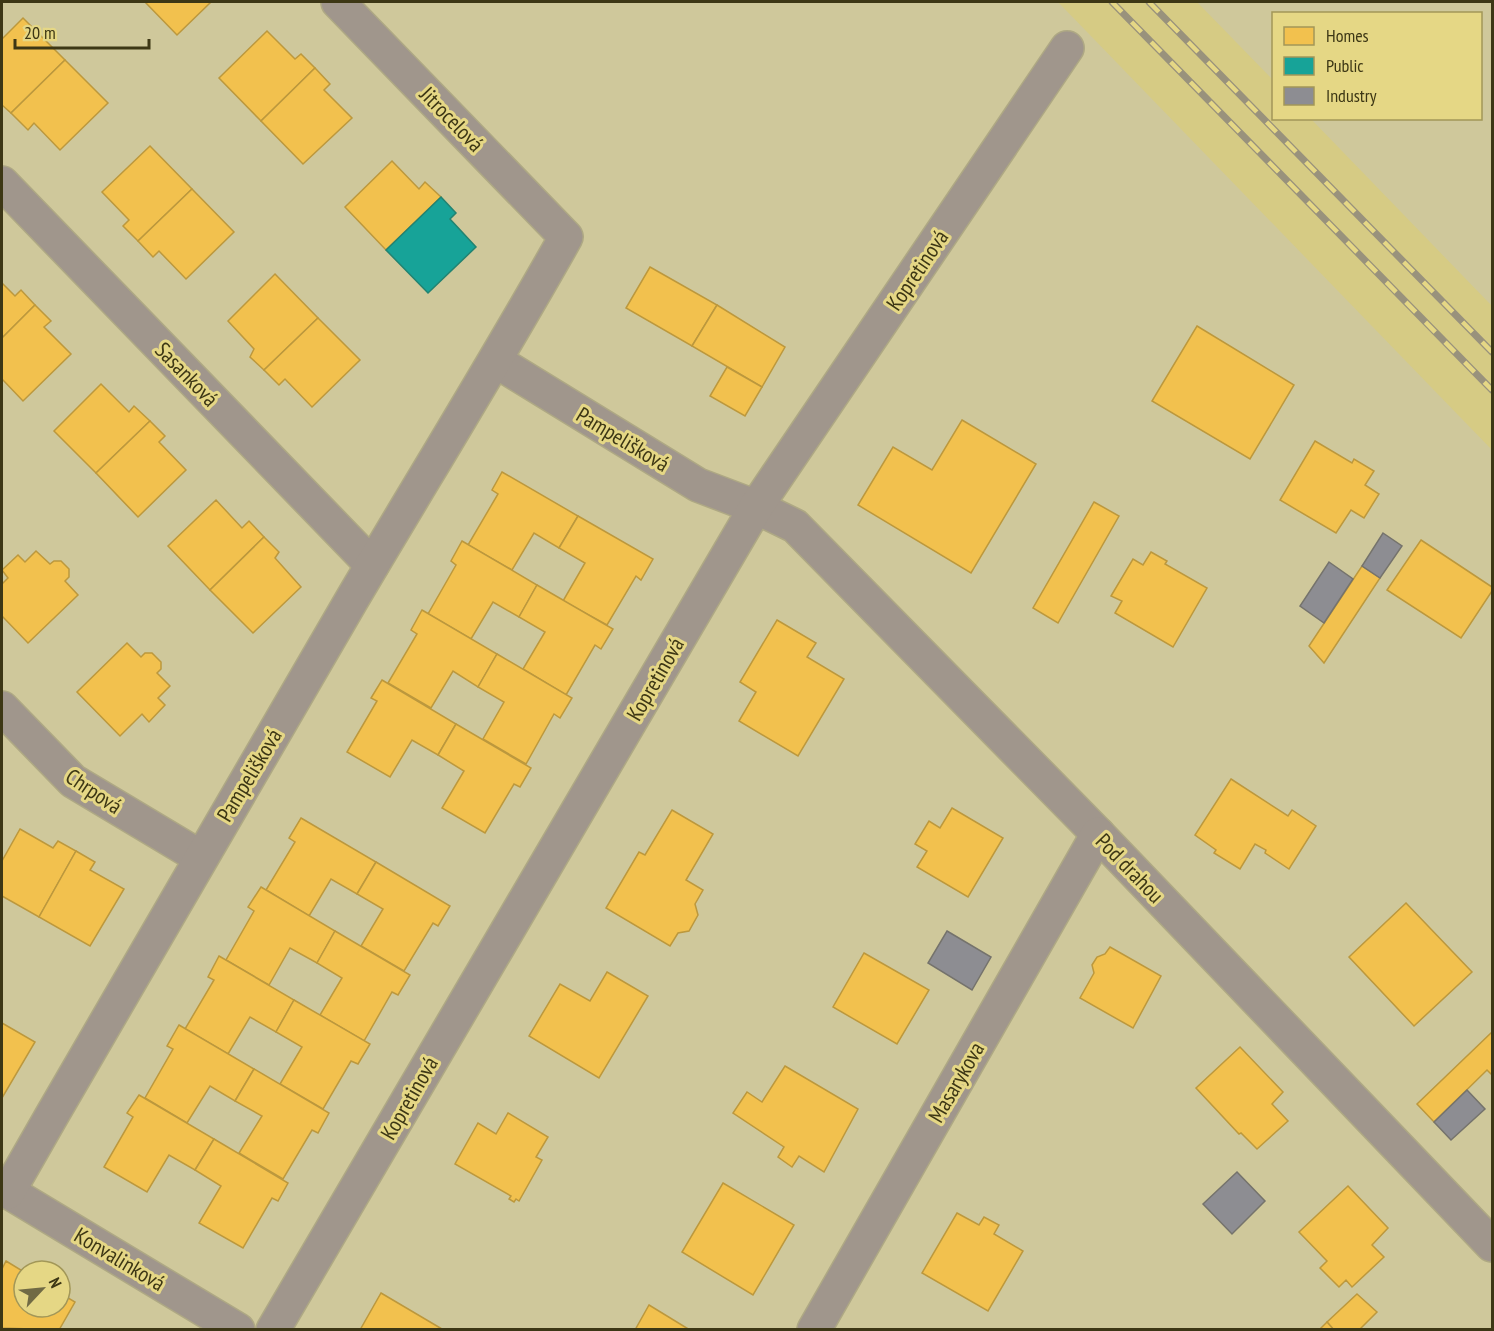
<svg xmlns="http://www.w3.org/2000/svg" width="1494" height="1331" font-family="'PT Sans Narrow',sans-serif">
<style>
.built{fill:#d6cb84}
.homes{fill:#f2c14e;stroke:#bc983d;stroke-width:1.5}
.public{fill:#17a398;stroke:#228371;stroke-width:1.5}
.industry{fill:#8d8d92;stroke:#75736c;stroke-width:1.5}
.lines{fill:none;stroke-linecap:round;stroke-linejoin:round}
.minor-casing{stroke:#aea884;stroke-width:36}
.minor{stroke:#a0968c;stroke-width:33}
.rail-casing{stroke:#99927c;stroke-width:7}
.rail{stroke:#e5d785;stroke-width:4.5;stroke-dasharray:14;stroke-linecap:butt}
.labels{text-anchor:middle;stroke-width:6;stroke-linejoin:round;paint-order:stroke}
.street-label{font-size:22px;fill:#3d3715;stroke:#e5d785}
</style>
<rect width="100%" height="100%" fill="#cfc89b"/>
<polygon class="built" points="1058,2 1197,2 1273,80 1274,118 1311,119 1492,306 1492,450"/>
<g class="homes">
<polygon points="145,2 211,2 177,35"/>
<polygon points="23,18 65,60 11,113 2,105 2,39"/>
<polygon points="267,31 295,59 301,54 315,68 261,121 219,78"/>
<polygon points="65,60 108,103 60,150 34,123 28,130 11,113"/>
<polygon points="315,68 330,84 324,90 352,118 303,164 261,121"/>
<polygon points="150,146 192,189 138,241 123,226 129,220 102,192"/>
<polygon points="392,161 419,189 425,182 441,197 386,250 345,207"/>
<polygon points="192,189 234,232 186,279 159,251 153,257 138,241"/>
<polygon points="650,267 717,305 692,346 626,308"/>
<polygon points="275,274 318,318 264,370 250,357 254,349 228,321"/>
<polygon points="2,283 15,296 21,290 35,305 2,338"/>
<polygon points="35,305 51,321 44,327 71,354 23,401 2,379 2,338"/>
<polygon points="717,305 785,347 762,387 692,346"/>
<polygon points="318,318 360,360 312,407 285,379 279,385 264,370"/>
<polygon points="1197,326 1294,385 1250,459 1152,401"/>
<polygon points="727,367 762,387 745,416 710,396"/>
<polygon points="101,384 129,412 134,406 150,421 96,473 54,431"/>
<polygon points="962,420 1036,464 971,573 858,505 893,447 932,470"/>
<polygon points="150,421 165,436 159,442 186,470 138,517 96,473"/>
<polygon points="1315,441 1352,463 1354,459 1374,471 1365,485 1379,494 1364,518 1351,510 1336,533 1280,500"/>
<polygon points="502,472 578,516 559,548 534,533 512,570 468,545 498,494 492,490"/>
<polygon points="216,500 242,528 249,521 264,537 210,590 168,546"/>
<polygon points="1094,502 1119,516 1058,623 1033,608"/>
<polygon points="578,516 653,559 641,580 636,576 607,625 563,601 585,563 559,548"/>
<polygon points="264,537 279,552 275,558 301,587 253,633 210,590"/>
<polygon points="1421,540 1492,587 1492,591 1461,638 1387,590"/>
<polygon points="462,541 537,585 519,617 493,602 471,639 428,614 456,565 451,561"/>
<polygon points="36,551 50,564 54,561 61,561 69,569 69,577 65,581 78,595 28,643 2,616 2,584 8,578 2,570 18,555 25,562"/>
<polygon points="1151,552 1167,561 1165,564 1207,588 1173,647 1115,613 1122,601 1111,596 1133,559 1143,565"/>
<polygon points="1362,566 1380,578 1324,663 1309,646"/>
<polygon points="537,585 613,629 601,649 595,645 566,695 523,669 545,632 519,617"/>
<polygon points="422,610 497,654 478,687 453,671 431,708 388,683 417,634 411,630"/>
<polygon points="777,620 816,643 807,657 844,679 798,756 739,721 756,692 740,682"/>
<polygon points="127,643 141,657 145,653 152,653 161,662 161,669 157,673 170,686 158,698 165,705 149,722 142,714 120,736 77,692"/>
<polygon points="497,654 572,698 560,718 554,714 526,764 483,739 504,702 478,687"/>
<polygon points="382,680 456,724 438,755 412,740 390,777 347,752 377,701 371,698"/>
<polygon points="456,724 531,768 520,787 514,784 485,833 442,808 464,771 438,755"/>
<polygon points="1231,779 1288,816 1292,810 1316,826 1289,869 1265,853 1266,850 1255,844 1240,869 1214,853 1216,850 1195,835"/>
<polygon points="952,808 1003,838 968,897 917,867 927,851 915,844 929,821 940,828"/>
<polygon points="672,810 713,834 686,880 703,890 695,904 698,915 689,931 678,933 670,946 606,908 639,852 645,855"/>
<polygon points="301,818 376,862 357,894 331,879 309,916 266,890 295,842 289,838"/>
<polygon points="20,829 53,848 58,841 76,851 39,917 2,896 2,861"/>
<polygon points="76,851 95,862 90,870 124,889 90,946 39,917"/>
<polygon points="376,862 450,906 438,926 433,923 404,971 361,946 383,909 357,894"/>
<polygon points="261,887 335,931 317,963 290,948 269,985 226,960 254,911 248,907"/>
<polygon points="1406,903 1472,972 1414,1026 1349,957"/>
<polygon points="335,931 410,975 398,995 392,992 364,1041 320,1015 342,978 317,963"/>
<polygon points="1110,947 1161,976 1133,1028 1080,998 1094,973 1092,965 1097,957 1105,954"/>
<polygon points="864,953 929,990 897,1044 833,1007"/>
<polygon points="219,956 294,1000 276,1032 250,1017 228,1054 185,1029 214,980 208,977"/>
<polygon points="607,972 648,996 599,1078 529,1036 560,984 590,1001"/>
<polygon points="294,1000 370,1044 358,1064 351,1061 323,1109 280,1084 302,1047 276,1032"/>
<polygon points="2,1023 35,1042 2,1098"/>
<polygon points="179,1025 254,1069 235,1101 210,1086 187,1123 145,1098 173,1049 167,1046"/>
<polygon points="1492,1032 1492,1075 1487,1070 1434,1122 1417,1104"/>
<polygon points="1240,1047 1283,1092 1272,1104 1288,1121 1257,1149 1241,1133 1239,1134 1196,1088"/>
<polygon points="785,1066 858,1109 824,1172 799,1156 792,1167 778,1157 784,1147 733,1113 747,1092 762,1102"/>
<polygon points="254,1069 329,1113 318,1133 312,1130 283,1179 239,1153 262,1116 235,1101"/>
<polygon points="139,1095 214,1139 195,1170 169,1155 147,1192 104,1167 133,1117 127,1113"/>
<polygon points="508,1113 548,1137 536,1157 542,1160 519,1201 516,1199 514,1202 509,1199 511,1196 455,1164 478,1123 496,1134"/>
<polygon points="214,1139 288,1183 278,1201 272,1198 243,1248 199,1223 221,1186 195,1170"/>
<polygon points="723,1183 794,1225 753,1295 682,1252"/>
<polygon points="1348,1186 1388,1228 1372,1245 1384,1257 1352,1287 1346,1280 1339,1287 1320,1268 1327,1261 1299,1232"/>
<polygon points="957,1213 979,1225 984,1217 999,1225 994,1234 1023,1251 988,1311 922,1273"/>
<polygon points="6,1261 24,1272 24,1307 60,1307 60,1293 75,1302 59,1330 2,1328 2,1269"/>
<polygon points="381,1293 442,1329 442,1330 360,1330"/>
<polygon points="1357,1294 1377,1312 1359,1330 1334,1330 1327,1322"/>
<polygon points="649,1305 690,1330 635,1330"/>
<polygon points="1327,1322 1334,1330 1319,1330"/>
</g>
<polygon class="public" points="441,197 456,213 450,219 476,247 428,293 386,250"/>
<g class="industry">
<polygon points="1383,533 1402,546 1380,578 1362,566"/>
<polygon points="1329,562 1353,579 1324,623 1300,606"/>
<polygon points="947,931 991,957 972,990 928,963"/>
<polygon points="1467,1090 1485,1109 1451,1140 1434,1122"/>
<polygon points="1237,1172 1265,1201 1232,1234 1203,1204"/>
</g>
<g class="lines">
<g class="minor-casing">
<g id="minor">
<polyline points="2,183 372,565"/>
<polyline points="496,361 698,485 756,507 795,526 1098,834 1492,1245"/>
<polyline points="2,708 73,781 200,857"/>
<polyline points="2,1188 238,1330"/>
<path d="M8 1192C121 994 236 797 351 601 423 479 497 360 566 237L338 2"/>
<polyline points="273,1330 756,507 1067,48"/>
<polyline points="814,1330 1098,834"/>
</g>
</g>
<use href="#minor" class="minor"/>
<g class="rail-casing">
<g id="rail">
<polyline points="1112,2 1492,390"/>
<polyline points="1149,2 1492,352"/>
</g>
</g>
<use href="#rail" class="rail"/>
</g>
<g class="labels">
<g class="street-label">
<text transform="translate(452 119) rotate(46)" y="8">Jitrocelová</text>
<text transform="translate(917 270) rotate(-56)" y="8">Kopretinová</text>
<text transform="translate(187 374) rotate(46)" y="8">Sasanková</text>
<text transform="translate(623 439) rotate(31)" y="8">Pampelišková</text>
<text transform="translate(655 679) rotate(-60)" y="8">Kopretinová</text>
<text transform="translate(249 775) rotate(-59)" y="8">Pampelišková</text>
<text transform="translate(94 791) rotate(34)" y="8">Chrpová</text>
<text transform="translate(1130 868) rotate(46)" y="8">Pod drahou</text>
<text transform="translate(956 1082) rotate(-60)" y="8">Masarykova</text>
<text transform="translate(409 1098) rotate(-60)" y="8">Kopretinová</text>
<text transform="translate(120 1259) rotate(31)" y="8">Konvalinková</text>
</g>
</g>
<rect width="1494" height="1331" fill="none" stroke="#3d3715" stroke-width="6"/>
<rect x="1272" y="12" width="210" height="108" fill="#e5d785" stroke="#a29758" stroke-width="1.5"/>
<rect x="1284" y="27" width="30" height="18" fill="#f2c14e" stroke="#a29758" stroke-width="1.5"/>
<text x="1326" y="42" font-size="18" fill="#3d3715">Homes</text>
<rect x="1284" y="57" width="30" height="18" fill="#17a398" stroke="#a29758" stroke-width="1.5"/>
<text x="1326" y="72" font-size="18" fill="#3d3715">Public</text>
<rect x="1284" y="87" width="30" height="18" fill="#8d8d92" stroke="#a29758" stroke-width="1.5"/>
<text x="1326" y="102" font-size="18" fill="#3d3715">Industry</text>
<g transform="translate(42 1289) rotate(64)"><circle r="28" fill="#e5d785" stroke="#a29758" stroke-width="1.5"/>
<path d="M0-4.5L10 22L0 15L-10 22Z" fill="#706a44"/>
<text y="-9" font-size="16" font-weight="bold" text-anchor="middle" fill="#3d3715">N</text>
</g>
<path d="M15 39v9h134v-9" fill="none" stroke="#3d3715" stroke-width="3"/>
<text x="24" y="39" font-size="18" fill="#3d3715" stroke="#e5d785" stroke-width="4.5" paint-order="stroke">20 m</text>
</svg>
